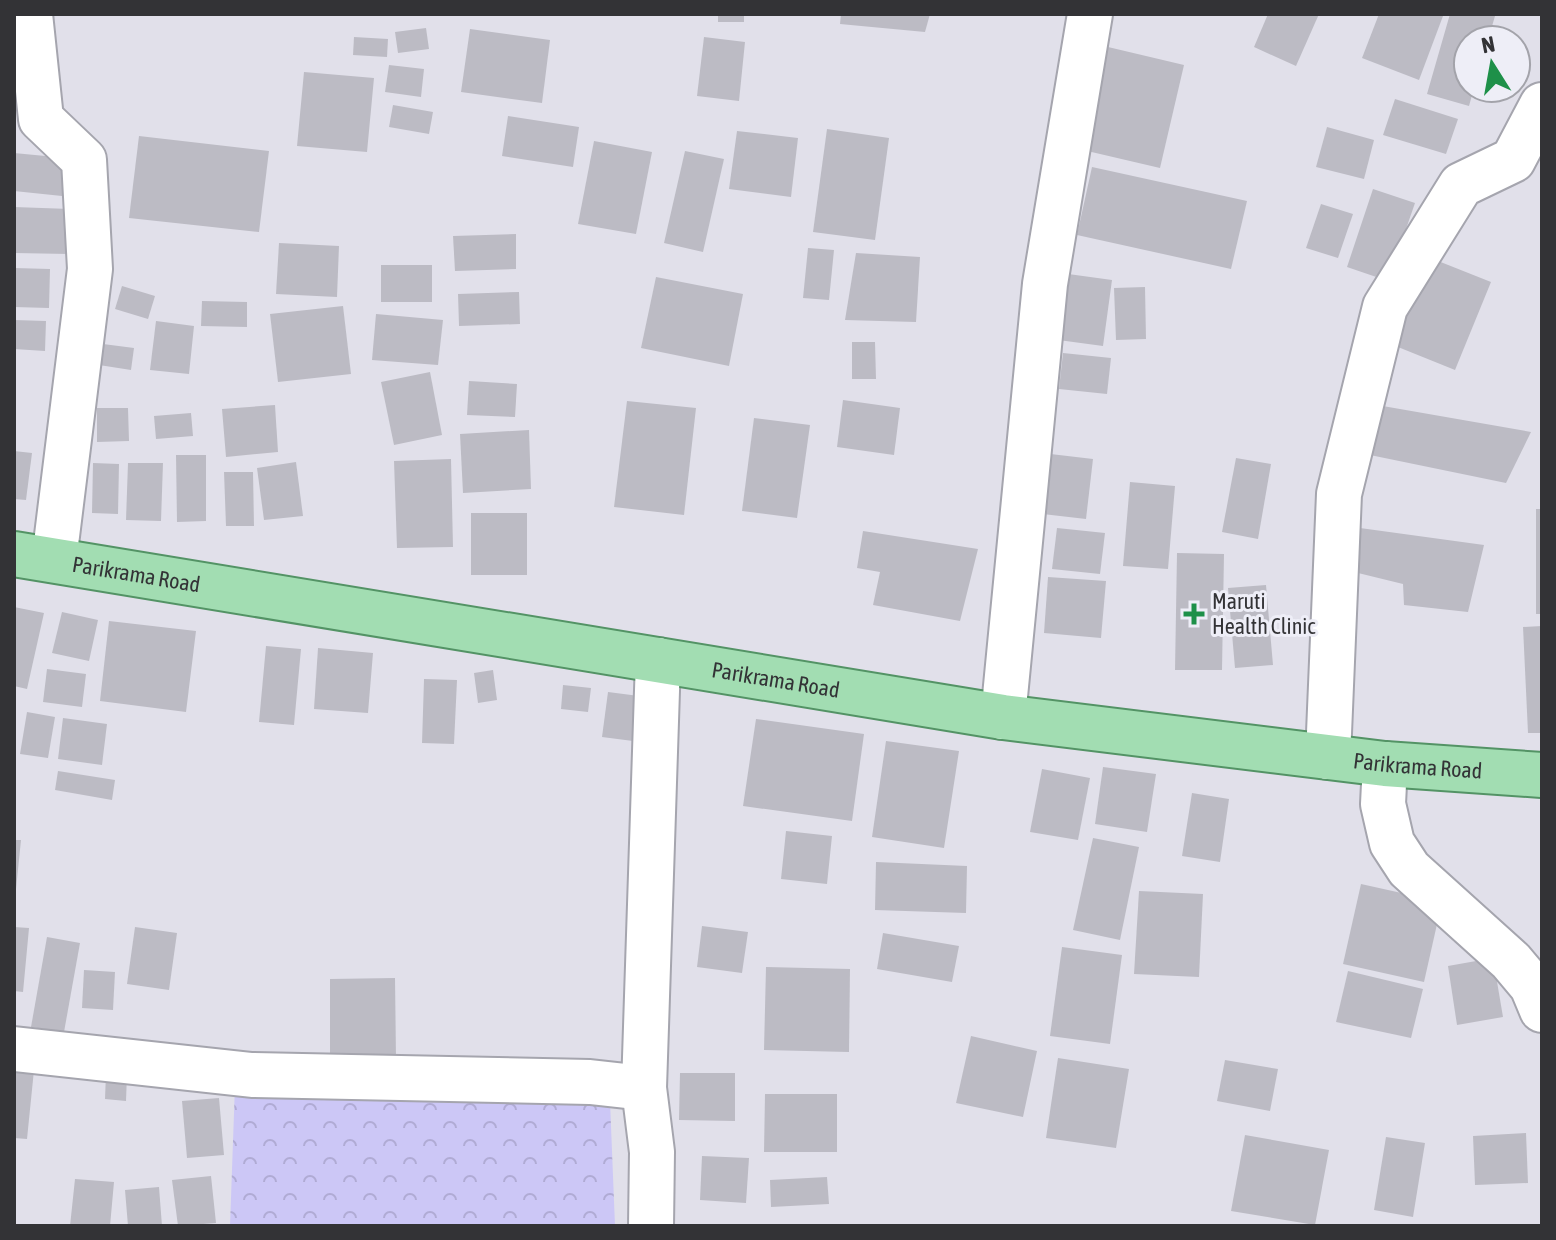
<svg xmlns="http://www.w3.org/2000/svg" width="1556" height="1240" font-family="'Asap Condensed',sans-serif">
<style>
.forest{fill:url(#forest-crowns)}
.building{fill:#bcbbc4}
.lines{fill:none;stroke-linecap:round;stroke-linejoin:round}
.minor-casing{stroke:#a5a5ae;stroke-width:48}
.major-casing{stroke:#539365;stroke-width:48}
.minor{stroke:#fff;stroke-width:44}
.major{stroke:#a2ddb2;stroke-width:44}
.poi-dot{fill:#1e9049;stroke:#eeeef7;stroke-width:3}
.labels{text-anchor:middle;stroke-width:6;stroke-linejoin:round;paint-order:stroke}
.street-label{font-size:22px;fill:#333336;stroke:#eeeef7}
.poi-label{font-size:22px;fill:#333336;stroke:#eeeef7;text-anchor:start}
</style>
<defs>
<pattern id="forest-crowns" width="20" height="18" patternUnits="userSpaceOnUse" patternTransform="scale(2)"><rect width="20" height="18" fill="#ccc7f6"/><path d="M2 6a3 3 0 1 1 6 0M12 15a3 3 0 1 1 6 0" fill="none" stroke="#b0abd4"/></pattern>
</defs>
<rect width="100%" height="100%" fill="#e1e0ea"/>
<polygon class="forest" points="235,1085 610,1101 615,1226 230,1226"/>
<g class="building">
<rect x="718" y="14" width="26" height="8"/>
<polygon points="841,14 930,14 925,32 840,24"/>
<polygon points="1268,14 1319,14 1296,66 1254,47"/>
<polygon points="1379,14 1443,16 1419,80 1362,58"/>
<polygon points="1450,14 1495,16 1488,40 1468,40 1468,88 1474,88 1469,106 1427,94"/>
<polygon points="426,28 429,49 398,53 395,32"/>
<polygon points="470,29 550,40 542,103 461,92"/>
<polygon points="354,37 388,39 387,57 353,55"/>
<polygon points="704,37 745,42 739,101 697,96"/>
<polygon points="1108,47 1184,65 1160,168 1083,150"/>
<polygon points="389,65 424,69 421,97 385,92"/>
<polygon points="304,72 374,78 367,152 297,146"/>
<polygon points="1395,99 1458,119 1446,154 1383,135"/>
<polygon points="393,105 433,112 429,134 389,127"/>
<polygon points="508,116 579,127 573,167 502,156"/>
<polygon points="1327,127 1374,140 1364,179 1316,167"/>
<polygon points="827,129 889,138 875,240 813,232"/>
<polygon points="737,131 798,138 791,197 729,189"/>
<polygon points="139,136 269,151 259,232 129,218"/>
<polygon points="594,141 652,152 636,234 578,224"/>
<polygon points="685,151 724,159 703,252 664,243"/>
<polygon points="14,153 66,158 62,196 14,191"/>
<polygon points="1092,167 1247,201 1231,269 1077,235"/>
<polygon points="1373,189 1415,203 1388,281 1347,267"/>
<polygon points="1321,204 1353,214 1338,258 1306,248"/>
<polygon points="14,207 70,209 69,254 14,253"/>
<polygon points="516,234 516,269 455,271 453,236"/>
<polygon points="279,243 339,246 337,297 276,294"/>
<polygon points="808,248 834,250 829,300 803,298"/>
<polygon points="856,253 920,257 916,322 845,320"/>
<polygon points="1428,257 1491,282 1455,370 1393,345"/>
<rect x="381" y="265" width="51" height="37"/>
<polygon points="14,268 50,269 49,308 14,307"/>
<polygon points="1061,273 1112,280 1103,346 1051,339"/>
<polygon points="656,277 743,294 729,366 641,348"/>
<polygon points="122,286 155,296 148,319 115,309"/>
<polygon points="1145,287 1146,339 1116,340 1114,288"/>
<polygon points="519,292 520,324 459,326 458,294"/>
<polygon points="202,301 247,302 247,327 201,326"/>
<polygon points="343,306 351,374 278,382 270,314"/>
<polygon points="376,314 443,320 438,365 372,360"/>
<polygon points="14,320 46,321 45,351 14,349"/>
<polygon points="156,321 194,326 189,374 150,370"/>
<polygon points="852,342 875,342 876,379 852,379"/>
<polygon points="103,344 134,348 131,370 99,365"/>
<polygon points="1063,353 1111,358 1107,394 1059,389"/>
<polygon points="430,372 442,435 394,445 381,382"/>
<polygon points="469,381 517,384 515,417 467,415"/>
<polygon points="843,400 900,408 894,455 837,447"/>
<polygon points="627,401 696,408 684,515 614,507"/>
<polygon points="275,405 278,452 226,457 222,409"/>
<polygon points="1377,405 1531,432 1506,483 1370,455"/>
<polygon points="97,408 128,408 129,441 97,442"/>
<polygon points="191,413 193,436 156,439 154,416"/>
<polygon points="754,418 810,425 797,518 742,511"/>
<polygon points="529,430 531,489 463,493 460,434"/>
<polygon points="14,451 32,453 26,500 14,499"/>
<polygon points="1042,453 1093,459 1086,519 1034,513"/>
<polygon points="176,455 206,455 206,521 177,522"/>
<polygon points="1236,458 1271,464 1258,539 1222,532"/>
<polygon points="451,459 453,547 397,548 394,461"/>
<polygon points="296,462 303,516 264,520 257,468"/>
<polygon points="93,463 119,464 118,514 92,513"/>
<polygon points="128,463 163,463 161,521 126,520"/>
<polygon points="224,472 253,472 254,526 226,526"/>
<polygon points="1130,482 1175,486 1168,569 1123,566"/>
<rect x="1536" y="509" width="6" height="105"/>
<rect x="471" y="513" width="56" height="62"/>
<polygon points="1057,528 1105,533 1100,574 1052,569"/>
<polygon points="1360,528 1484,545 1468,612 1404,605 1403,584 1354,572"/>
<polygon points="863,531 978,549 960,621 873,605 880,572 857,568"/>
<polygon points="1177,553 1224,554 1222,670 1175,670"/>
<polygon points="1048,577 1106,581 1101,638 1044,633"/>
<polygon points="1266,585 1273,665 1235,668 1228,588"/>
<polygon points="14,607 44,613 27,689 14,686"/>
<polygon points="62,612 98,620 89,661 52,653"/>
<polygon points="109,621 196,631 186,712 100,701"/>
<polygon points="1542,626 1542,733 1528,733 1523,627"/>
<polygon points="266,646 301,649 294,725 259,722"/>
<polygon points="318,648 373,653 368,713 314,709"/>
<polygon points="47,669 86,674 82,707 43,702"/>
<polygon points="493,670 497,700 478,703 474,673"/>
<polygon points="424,679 457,680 454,744 422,743"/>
<polygon points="563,685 591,688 588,712 561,709"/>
<polygon points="608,692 639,696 633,741 602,737"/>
<polygon points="27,712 55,717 48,758 20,754"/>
<polygon points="63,718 107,724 102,765 58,759"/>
<polygon points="756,719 864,734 852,821 743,806"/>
<polygon points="886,741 959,751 944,848 872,837"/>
<polygon points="1103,767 1156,774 1147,832 1095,824"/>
<polygon points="1042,769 1090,778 1078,840 1030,832"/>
<polygon points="58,771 115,780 112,800 55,790"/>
<polygon points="1192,793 1229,799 1220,862 1182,856"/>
<polygon points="786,831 832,836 827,884 781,879"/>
<polygon points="1093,838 1139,847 1120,940 1073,930"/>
<polygon points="14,840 21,840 16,889 14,889"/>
<polygon points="876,862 967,866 966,913 875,910"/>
<polygon points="1361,884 1442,902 1424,982 1343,964"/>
<polygon points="1139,891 1203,894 1199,977 1134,974"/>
<polygon points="702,926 748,932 742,973 697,967"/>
<polygon points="14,927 29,928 23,992 14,991"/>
<polygon points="135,927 177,933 169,990 127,984"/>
<polygon points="883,933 959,946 952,982 877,969"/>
<polygon points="47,937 80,943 64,1032 31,1027"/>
<polygon points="1062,947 1122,955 1110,1044 1050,1036"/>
<polygon points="1493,958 1503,1017 1457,1025 1448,966"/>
<polygon points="766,967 850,969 849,1052 764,1050"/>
<polygon points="84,970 115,972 113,1010 82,1008"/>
<polygon points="1348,971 1423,989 1411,1038 1336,1022"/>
<polygon points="395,978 396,1058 330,1059 330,979"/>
<polygon points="971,1036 1037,1051 1023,1117 956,1103"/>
<polygon points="1058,1058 1129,1069 1116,1148 1046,1138"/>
<polygon points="1225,1060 1278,1069 1270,1111 1217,1101"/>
<polygon points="14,1068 34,1070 27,1139 14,1138"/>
<polygon points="106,1073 127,1074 126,1101 105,1099"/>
<polygon points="680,1073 735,1073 735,1121 679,1120"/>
<polygon points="765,1094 837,1094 837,1152 764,1152"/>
<polygon points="219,1098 224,1155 187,1158 182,1101"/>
<polygon points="1526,1133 1528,1183 1475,1185 1473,1136"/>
<polygon points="1245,1135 1329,1150 1315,1225 1231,1211"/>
<polygon points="1386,1137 1425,1143 1413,1217 1374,1210"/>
<polygon points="702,1156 749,1158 746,1203 700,1200"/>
<polygon points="211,1176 216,1223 178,1226 172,1180"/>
<polygon points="827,1177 829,1204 771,1207 770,1180"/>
<polygon points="75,1179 114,1182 110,1226 70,1226"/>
<polygon points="159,1187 162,1226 128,1226 125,1190"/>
</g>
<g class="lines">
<g class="minor-casing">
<g id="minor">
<polyline points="30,14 41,119 84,160 90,269 54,560"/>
<polyline points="1003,717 1045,284 1090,14"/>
<polyline points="1328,757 1339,494 1385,307 1461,185 1513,160 1542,105"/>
<polyline points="1385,764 1383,804 1392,843 1409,869 1511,961 1532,986 1542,1010"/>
<polyline points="14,1049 252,1075 590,1082 644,1088"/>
<polyline points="651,1226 652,1152 644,1088 658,660"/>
</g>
</g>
<g class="major-casing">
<g id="major">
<path id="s1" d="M14 554 1003 717 1385 764 1542 775"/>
</g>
</g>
<use href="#minor" class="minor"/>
<use href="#major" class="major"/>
</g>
<path class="poi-dot" d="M1190 602h8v8h8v8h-8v8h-8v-8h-8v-8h8z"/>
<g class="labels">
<g class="street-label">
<text dy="8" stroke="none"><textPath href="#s1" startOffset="124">Parikrama Road</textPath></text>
<text dy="8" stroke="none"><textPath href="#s1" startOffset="772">Parikrama Road</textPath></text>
<text dy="8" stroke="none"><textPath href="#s1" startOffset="1420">Parikrama Road</textPath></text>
</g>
<g class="poi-label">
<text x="1212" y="609">Maruti<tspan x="1212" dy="25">Health Clinic</tspan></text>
</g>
</g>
<rect width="1556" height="1240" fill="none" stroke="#333336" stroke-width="32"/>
<g transform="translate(1492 64) rotate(349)"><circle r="38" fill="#eeeef7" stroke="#a3a3aa" stroke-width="2"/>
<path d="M0-6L14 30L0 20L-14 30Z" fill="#1e9049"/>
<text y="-12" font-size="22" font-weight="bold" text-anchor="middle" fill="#333336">N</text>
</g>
</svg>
